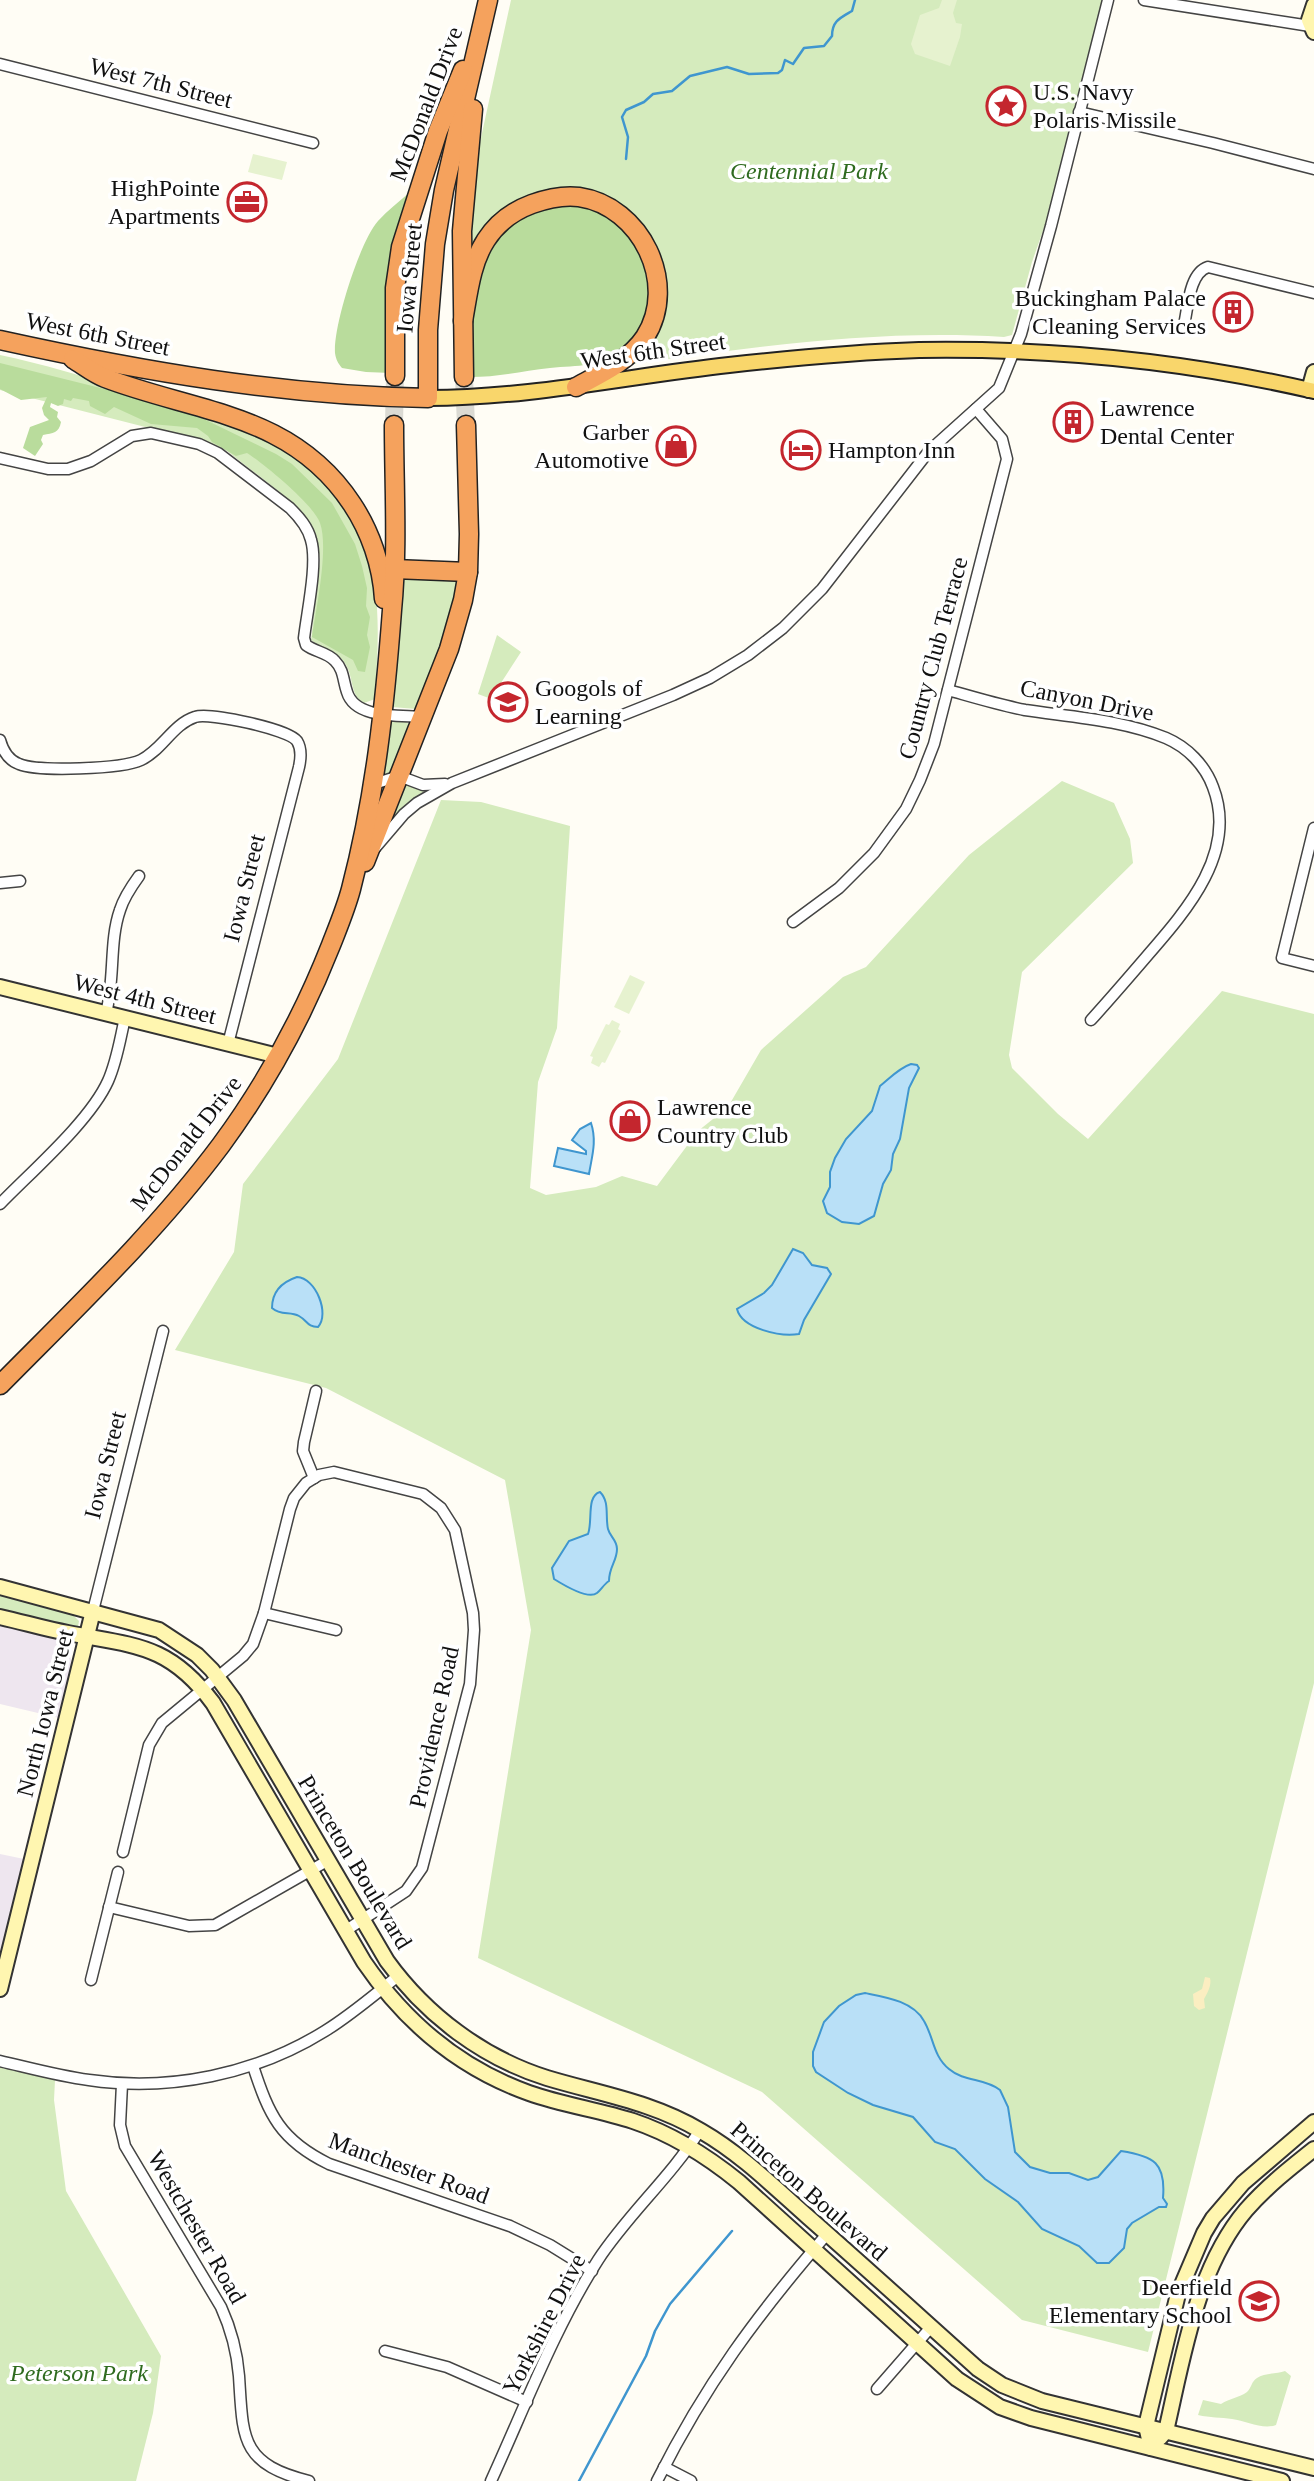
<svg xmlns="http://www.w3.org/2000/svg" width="1314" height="2481" font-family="Georgia,serif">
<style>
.industrial{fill:#eee6ef}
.green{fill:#d5ebbd}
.forest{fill:#b9dc9c}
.sand{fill:#fbeec1}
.pitch{fill:#e6f2cf}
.water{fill:#b9e0f7;stroke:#3f96cf;stroke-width:2}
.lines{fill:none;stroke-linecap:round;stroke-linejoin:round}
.stream{stroke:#3f96cf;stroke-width:2.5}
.highway-tunnel{stroke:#dbdad3;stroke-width:18;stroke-dasharray:18 9;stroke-linecap:butt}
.street-casing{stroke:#444;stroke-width:13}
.secondary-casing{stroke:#333;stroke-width:18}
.primary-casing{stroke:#222;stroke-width:18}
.highway-casing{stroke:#222;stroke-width:21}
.street{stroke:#fff;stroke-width:10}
.secondary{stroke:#fff6b0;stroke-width:14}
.primary{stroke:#f9d66b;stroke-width:14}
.highway{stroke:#f5a25d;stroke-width:18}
.labels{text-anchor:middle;stroke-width:7;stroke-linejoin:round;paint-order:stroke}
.street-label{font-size:24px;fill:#111;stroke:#fff}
.poi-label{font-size:24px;fill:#111;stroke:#fff;text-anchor:start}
.park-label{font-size:24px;font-style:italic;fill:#2f6b1f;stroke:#fff}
</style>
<rect width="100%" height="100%" fill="#fffdf5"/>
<g class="industrial">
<polygon points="0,1623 56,1637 68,1648 72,1664 59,1718 0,1704"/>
<polygon points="0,1854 24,1859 0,1956"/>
</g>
<g class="green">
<path d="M511 0H1103L1045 225 1032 262 1012 335 1004 337C878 329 751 347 627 365L631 218 539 196 470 261 468 248 477 156Z"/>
<path d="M0 355C43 364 85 377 128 390 159 398 191 405 220 416 278 438 338 477 362 537 383 589 378 645 375 699L364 703C350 695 354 681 347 667 340 651 323 650 311 640L320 560 317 539 310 522 291 501 227 451 212 444 0 390Z"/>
<polygon points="406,577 454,578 458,581 453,610 421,705 416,709 392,707 402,580"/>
<polygon points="497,635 521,652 499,686 494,700 478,694"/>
<polygon points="391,721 405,721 409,724 396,772 382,775"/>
<polygon points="1062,781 1114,803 1130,839 1133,863 1022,972 1009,1055 1012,1068 1058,1114 1088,1139 1222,991 1314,1014 1314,1683 1148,2352 1022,2320 762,2092 478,1958 531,1630 505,1480 326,1388 175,1350 234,1252 243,1184 338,1059 441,800 481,802 570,826 557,1028 538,1082 530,1188 546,1195 596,1187 622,1176 657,1186 698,1131 728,1107 761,1050 843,977 866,967 969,855"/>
<polygon points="403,783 432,790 403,809 388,823"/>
<polygon points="0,1595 69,1611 79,1621 78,1627 73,1628 0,1610"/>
<polygon points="0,2067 55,2080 54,2100 66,2191 161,2356 153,2413 136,2481 0,2481"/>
<path d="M1285 2371 1291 2376 1276 2425C1263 2430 1246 2421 1232 2419 1221 2417 1210 2418 1198 2415L1203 2400 1221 2404C1230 2398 1239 2398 1247 2392 1252 2387 1251 2382 1257 2378 1264 2373 1277 2374 1285 2371Z"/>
</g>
<g class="forest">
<path d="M410 192 391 373 366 372 342 368C338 363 336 360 335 353 333 326 360 241 378 221 388 210 400 201 410 192Z"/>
<path d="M556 206C572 206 588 206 603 214 638 232 657 275 647 313 645 319 644 328 641 333 638 339 630 344 625 348 601 368 578 365 550 368 523 371 497 377 470 377 471 334 472 266 504 233 518 218 537 212 556 206Z"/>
<path d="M0 363 181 408 276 454 292 464 332 503 355 544 362 566 367 588 366 606 370 617 367 635 370 647 365 672 358 671 353 660 312 637C316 609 329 548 320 523 314 505 264 464 247 453L236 456 212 442 208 436 197 428 151 424 114 407 105 414 90 406 89 401 73 398 71 401 64 399 63 404 58 406 51 403 50 407 58 412 57 417 61 422C59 433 53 433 43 435L41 440 43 444 35 456 23 448 30 427 49 420 44 415 42 408 47 397 21 400 0 389Z"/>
</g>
<path class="sand" d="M1205 1977 1210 1978C1212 1985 1207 1994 1204 1999L1205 2008 1199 2010 1194 2006 1193 1994 1202 1989Z"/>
<g class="pitch">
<polygon points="942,0 957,0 953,13 956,23 962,24 960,37 950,66 915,54 911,44 920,15 939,8"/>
<polygon points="253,154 287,162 282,180 248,172"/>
<polygon points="630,975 645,982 629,1014 614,1007"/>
<polygon points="612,1020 620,1024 618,1029 621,1031 605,1063 602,1062 599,1067 591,1063 593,1057 590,1056 606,1024 609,1025"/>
</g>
<g class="water">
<path d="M911 1064 917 1065 919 1068 909 1088 900 1139 893 1154 891 1170 883 1184 874 1216 859 1224 842 1222 827 1213 823 1201 830 1187V1172L835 1158 846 1139 872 1111 880 1086C890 1078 899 1068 911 1064Z"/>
<path d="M591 1123C597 1141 592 1156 589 1174L554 1166 558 1148 586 1154V1151L572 1140 580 1129Z"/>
<path d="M793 1249 803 1253 812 1265 827 1268 831 1274 804 1320 799 1334C781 1337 742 1329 737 1309L764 1293 772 1285Z"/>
<path d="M297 1277C316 1278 330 1314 318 1327 307 1327 308 1321 299 1316 290 1311 281 1316 272 1308 272 1292 282 1282 297 1277Z"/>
<path d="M600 1492C610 1502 605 1516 608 1529 610 1537 617 1540 617 1549 617 1561 609 1567 609 1581 604 1584 601 1590 597 1593 588 1600 562 1584 554 1579L552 1568 569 1541 588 1534C593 1521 586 1496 600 1492Z"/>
<path d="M865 1993C885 1997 913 2001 924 2021 934 2038 933 2056 949 2069 964 2082 985 2078 1000 2090L1008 2107 1015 2152 1030 2167 1050 2173H1069L1088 2180 1098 2177 1121 2151C1154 2156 1166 2163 1163 2198L1167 2204 1166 2207H1159L1132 2223 1127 2229 1124 2248 1109 2263H1097L1079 2246 1042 2229 1018 2202 985 2179 955 2149 935 2142 913 2117 873 2105 848 2093 816 2072 813 2066V2052L824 2022 839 2006 856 1995Z"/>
</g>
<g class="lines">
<g class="stream">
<path d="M626 159 628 137 622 117 626 110 644 102 653 94 672 91 690 76 727 67 749 74 778 73 782 70 785 60 793 64 804 48 824 46 832 36C832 21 840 18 852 11L855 0"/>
<polyline points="579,2481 646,2356 655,2331 670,2304 732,2231"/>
</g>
<g class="highway-tunnel">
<polyline points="464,377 466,425"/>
<polyline points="394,425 395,376"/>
</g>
<g class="street-casing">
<g id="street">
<polyline points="1144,0 1310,26"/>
<polyline points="0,64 313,143"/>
<polyline points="1079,112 1213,143 1314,169"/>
<path d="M1184 325C1188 308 1189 273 1208 267L1314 293"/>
<path d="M0 458 48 469H68L91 461 132 436 151 433 199 444 218 453 290 508C299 517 308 527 311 540 318 563 307 612 304 638L306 645C315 652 327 652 335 661 344 670 343 681 347 692 355 719 399 715 422 717"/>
<path d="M948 690C973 697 999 705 1025 710 1072 717 1122 720 1166 738 1187 747 1205 765 1213 787 1238 852 1187 910 1147 956 1129 977 1110 999 1091 1020"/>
<path d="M0 740C3 751 8 760 19 764 38 772 122 769 141 760 162 750 173 724 195 717 209 712 288 729 297 741 302 749 301 758 299 767L228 1044"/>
<polyline points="374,784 399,776 423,785 445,784"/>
<polyline points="1314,828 1282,958 1314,966"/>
<polyline points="375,848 404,814 417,803 452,783 673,695 710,678 748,655 783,628 822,589 929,451 999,388 1021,334 1051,226 1108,0"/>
<polyline points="0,883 20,881"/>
<polyline points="793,922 839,888 874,853 906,809 920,780 934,744 1007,459 1002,439 976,409"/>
<path d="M106 1013C115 980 109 941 120 910 124 897 131 887 139 876"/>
<path d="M0 1204C32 1171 90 1121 108 1081 117 1061 120 1039 125 1018"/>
<polyline points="314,1478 303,1451 304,1442 316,1391"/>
<polyline points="93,1611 163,1331"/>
<polyline points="264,1613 336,1630"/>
<polyline points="123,1852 149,1745 162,1723 243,1656 253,1644 264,1613 290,1509 294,1498 306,1483 319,1475 334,1472 423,1494 441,1508 455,1530 473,1613 474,1630 470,1684 422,1868 406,1891 345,1931"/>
<polyline points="109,1907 189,1926 215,1925 327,1861"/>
<polyline points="91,1980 118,1872"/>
<path d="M0 2061C30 2068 59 2076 89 2080 170 2092 256 2074 325 2031 351 2015 374 1995 398 1976"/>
<path d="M253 2066C269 2115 280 2140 329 2164L510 2226 550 2245 592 2271"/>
<path d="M122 2084 120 2125 125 2146 221 2307C231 2329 237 2351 239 2376 243 2438 240 2464 309 2481"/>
<polyline points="385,2351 447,2367 527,2402"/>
<polyline points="877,2389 931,2327"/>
<polyline points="664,2467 691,2481"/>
<path d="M491 2481C524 2409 555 2327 598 2260 628 2214 671 2177 700 2130"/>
<path d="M657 2481C705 2385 757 2315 827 2234"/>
</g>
</g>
<g class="secondary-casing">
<g id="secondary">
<polyline points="1314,5 1309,20 1314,32"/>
<polyline points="1309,390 1314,372"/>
<polyline points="0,987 278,1056"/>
<path d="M0 1587 159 1630 197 1655 212 1670 234 1700 387 1961C426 2015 483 2058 547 2078 600 2094 653 2102 701 2131 741 2154 774 2187 808 2217 865 2267 921 2318 978 2369L1002 2385 1042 2401 1314 2468"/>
<path d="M0 1617C23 1622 45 1629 68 1633 135 1646 169 1644 213 1703L364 1962C405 2022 459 2068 529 2093 563 2105 599 2110 633 2121 672 2134 707 2156 739 2182L957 2379 1000 2407 1031 2418 1282 2481"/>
<polyline points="0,1989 93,1611"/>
<path d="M1160 2438 1166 2431C1183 2358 1196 2269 1246 2210 1266 2187 1290 2168 1314 2149"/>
<polyline points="1151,2448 1146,2426 1178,2294 1204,2233 1213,2218 1243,2183 1314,2122"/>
</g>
</g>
<g class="primary-casing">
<path id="primary" d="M428 398C530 398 628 376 729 365 792 358 856 352 919 350 1051 348 1185 361 1314 391"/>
</g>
<g class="highway-casing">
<g id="highway">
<path d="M463 321C468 294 471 263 486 240 497 223 513 211 532 204 546 199 563 195 579 197 641 206 679 284 645 337 629 361 600 374 576 387"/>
<path d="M0 340C141 371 284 396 428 398V330L435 244 444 190 488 0"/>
<path d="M73 359C83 365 94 374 105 378 197 413 292 413 352 504 370 531 382 565 384 599"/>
<polyline points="395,376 395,288 401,247 438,131 463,70"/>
<polyline points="464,377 462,231 473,109"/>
<polyline points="394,569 468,572"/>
<polyline points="365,862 449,649 463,600 468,572 469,534 466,425"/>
<path d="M0 1385C76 1308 156 1232 221 1145 266 1084 303 1016 331 945 338 927 346 908 351 889 375 797 385 705 392 610 398 549 394 486 394 425"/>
</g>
</g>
<use href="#street" class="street"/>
<use href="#secondary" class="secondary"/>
<use href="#primary" class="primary"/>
<use href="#highway" class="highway"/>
</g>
<defs>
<g id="sight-ring" transform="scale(2.0125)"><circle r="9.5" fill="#fff" stroke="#c4262e" stroke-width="1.5"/><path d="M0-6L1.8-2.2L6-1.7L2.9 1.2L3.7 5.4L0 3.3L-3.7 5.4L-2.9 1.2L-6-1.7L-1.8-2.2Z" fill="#c4262e"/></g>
<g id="office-ring" transform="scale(2.0125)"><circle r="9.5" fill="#fff" stroke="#c4262e" stroke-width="1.5"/><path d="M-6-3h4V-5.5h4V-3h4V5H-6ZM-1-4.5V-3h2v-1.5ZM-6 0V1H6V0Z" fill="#c4262e"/></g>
<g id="building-ring" transform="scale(2.0125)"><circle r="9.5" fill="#fff" stroke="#c4262e" stroke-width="1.5"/><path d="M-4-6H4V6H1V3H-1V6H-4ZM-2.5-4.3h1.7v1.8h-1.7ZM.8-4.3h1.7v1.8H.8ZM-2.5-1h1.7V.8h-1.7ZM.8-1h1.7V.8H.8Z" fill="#c4262e"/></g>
<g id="shop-ring" transform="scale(2.0125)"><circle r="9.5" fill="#fff" stroke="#c4262e" stroke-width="1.5"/><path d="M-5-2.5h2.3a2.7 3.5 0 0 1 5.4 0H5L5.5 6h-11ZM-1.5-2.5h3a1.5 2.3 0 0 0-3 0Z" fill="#c4262e"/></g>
<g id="hotel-ring" transform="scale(2.0125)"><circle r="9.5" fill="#fff" stroke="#c4262e" stroke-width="1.5"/><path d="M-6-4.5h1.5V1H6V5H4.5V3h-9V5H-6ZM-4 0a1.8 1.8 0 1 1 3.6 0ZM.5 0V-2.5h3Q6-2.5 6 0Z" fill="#c4262e"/></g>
<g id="school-ring" transform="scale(2.0125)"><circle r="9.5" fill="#fff" stroke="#c4262e" stroke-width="1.5"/><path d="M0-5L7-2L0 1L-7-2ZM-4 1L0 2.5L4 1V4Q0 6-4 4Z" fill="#c4262e"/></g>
</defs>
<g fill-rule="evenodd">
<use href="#sight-ring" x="1006" y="106"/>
<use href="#office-ring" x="247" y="202"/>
<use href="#building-ring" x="1233" y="312"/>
<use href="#building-ring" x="1073" y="422"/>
<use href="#shop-ring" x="676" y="446"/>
<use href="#hotel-ring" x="801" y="450"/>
<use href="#school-ring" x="508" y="702"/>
<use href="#shop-ring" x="630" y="1121"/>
<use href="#school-ring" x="1259" y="2301"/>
</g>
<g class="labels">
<g class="street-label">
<text transform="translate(161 83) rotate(14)" y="8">West 7th Street</text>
<text transform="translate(426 104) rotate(-69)" y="8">McDonald Drive</text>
<text transform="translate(409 278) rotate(-85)" y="8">Iowa Street</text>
<text transform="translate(98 334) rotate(11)" y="8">West 6th Street</text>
<text transform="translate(653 351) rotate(-8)" y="8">West 6th Street</text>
<text transform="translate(933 658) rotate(-75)" y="8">Country Club Terrace</text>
<text transform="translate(1087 700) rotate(11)" y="8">Canyon Drive</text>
<text transform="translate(244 888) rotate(-76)" y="8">Iowa Street</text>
<text transform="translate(145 999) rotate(14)" y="8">West 4th Street</text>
<text transform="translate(186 1143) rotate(-52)" y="8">McDonald Drive</text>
<text transform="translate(105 1465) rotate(-76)" y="8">Iowa Street</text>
<text transform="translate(45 1713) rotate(-76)" y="8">North Iowa Street</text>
<text transform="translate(434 1727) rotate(-78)" y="8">Providence Road</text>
<text transform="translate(355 1862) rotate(59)" y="8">Princeton Boulevard</text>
<text transform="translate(409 2168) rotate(20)" y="8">Manchester Road</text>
<text transform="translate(809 2191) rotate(41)" y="8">Princeton Boulevard</text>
<text transform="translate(197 2227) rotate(60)" y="8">Westchester Road</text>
<text transform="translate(544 2324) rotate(-63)" y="8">Yorkshire Drive</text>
</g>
<g class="poi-label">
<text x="1033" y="100">U.S. Navy<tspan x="1033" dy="28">Polaris Missile</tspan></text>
<text x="220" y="196" text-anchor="end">HighPointe<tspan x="220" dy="28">Apartments</tspan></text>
<text x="1206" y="306" text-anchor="end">Buckingham Palace<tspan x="1206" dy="28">Cleaning Services</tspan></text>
<text x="1100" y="416">Lawrence<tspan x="1100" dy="28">Dental Center</tspan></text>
<text x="649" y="440" text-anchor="end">Garber<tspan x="649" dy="28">Automotive</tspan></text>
<text x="828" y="458">Hampton Inn</text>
<text x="535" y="696">Googols of<tspan x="535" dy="28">Learning</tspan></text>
<text x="657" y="1115">Lawrence<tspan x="657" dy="28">Country Club</tspan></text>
<text x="1232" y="2295" text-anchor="end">Deerfield<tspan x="1232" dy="28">Elementary School</tspan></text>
</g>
<g class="park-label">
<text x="809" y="179">Centennial Park</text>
<text x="79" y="2381">Peterson Park</text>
</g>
</g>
</svg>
